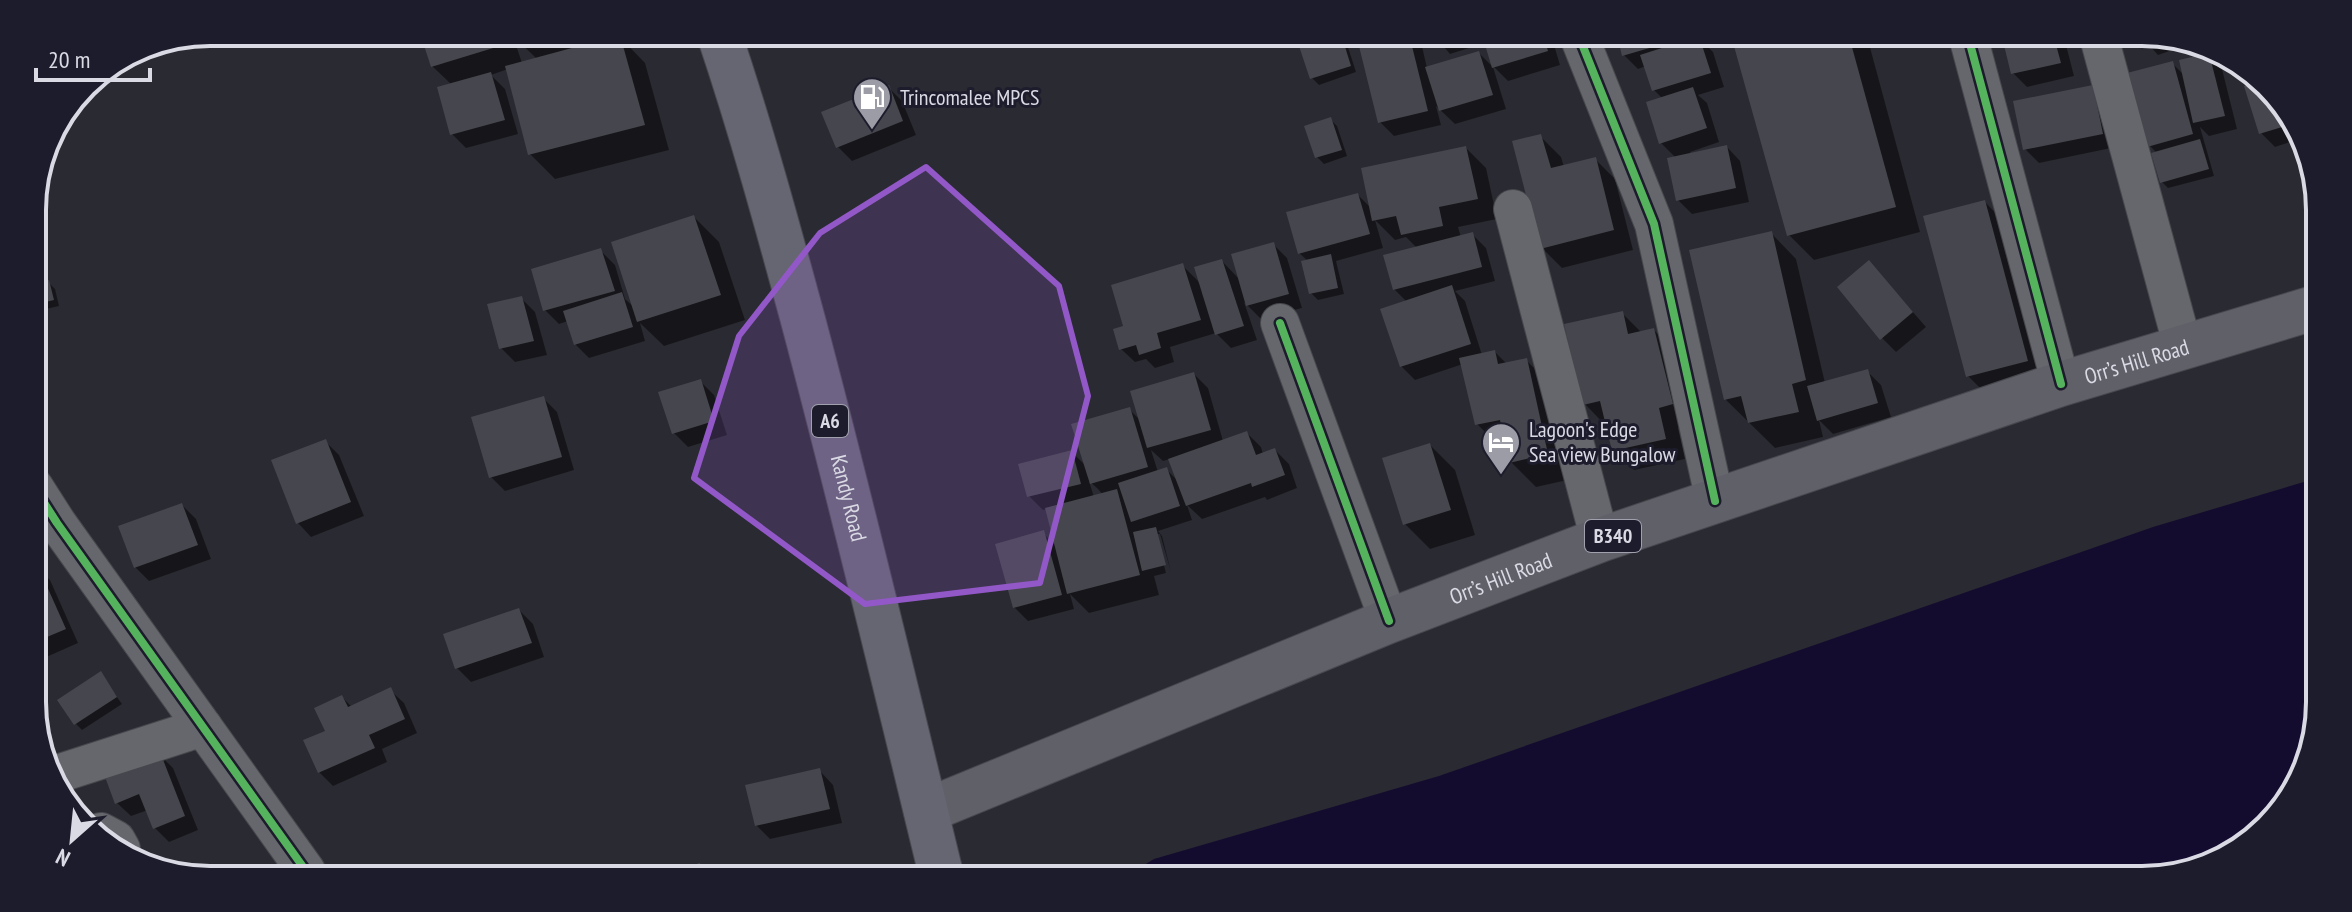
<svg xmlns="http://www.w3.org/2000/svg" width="2352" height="912" font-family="'PT Sans Narrow',sans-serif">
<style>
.water{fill:#140c2f}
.shadow{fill:#0007;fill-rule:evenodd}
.building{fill:#46464e}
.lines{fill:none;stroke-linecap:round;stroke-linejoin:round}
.street-casing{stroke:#47474e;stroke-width:40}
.primary-casing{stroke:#47474e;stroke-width:46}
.highway-casing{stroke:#47474e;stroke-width:46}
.street{stroke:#66666d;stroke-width:38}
.primary{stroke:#606069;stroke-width:44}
.highway{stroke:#666673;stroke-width:44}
.cycleway-casing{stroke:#1d1c2c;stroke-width:13}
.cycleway{stroke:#56b35d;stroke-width:8}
.marked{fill:#9358c8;fill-opacity:0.2;stroke:#9358c8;stroke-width:6;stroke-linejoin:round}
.labels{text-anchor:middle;stroke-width:6;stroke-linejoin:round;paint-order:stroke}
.shield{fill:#1d1c2c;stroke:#a1a1ae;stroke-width:2}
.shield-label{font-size:20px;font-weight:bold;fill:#dadae5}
.poi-label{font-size:22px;fill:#dadae5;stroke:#1d1c2c;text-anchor:start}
.street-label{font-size:22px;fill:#dadae5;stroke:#1d1c2c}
.rim{fill:none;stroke:#dadae5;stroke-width:4}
</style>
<rect width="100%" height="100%" fill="#2a2a32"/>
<polygon class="water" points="2314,479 2310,760 2250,843 2153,880 1128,875 1154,859 1439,776 2153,527"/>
<g class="shadow">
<path d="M422 33 634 34 621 38 645 63 669 150 555 179 530 154 508 69 491 75 505 89 518 134 466 148 452 134V85L432 66ZM513 36 537 59 522 63Z"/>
<polygon points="1331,37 1342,37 1346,41 1356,72 1319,85 1312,78"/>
<polygon points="1360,38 1423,38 1424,42 1421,42 1427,68 1479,53 1493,67 1506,109 1455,124 1436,106 1441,125 1394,136 1380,122"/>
<polygon points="1441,38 1465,38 1469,48 1450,54 1444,47"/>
<polygon points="1485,38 1552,38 1560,65 1508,81 1494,67"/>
<polygon points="1620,39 1700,39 1713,52 1724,87 1698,95 1707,103 1719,142 1690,152 1691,155 1727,147 1740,161 1749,202 1692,214 1678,200 1676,158 1661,143 1663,99 1654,90 1646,66 1638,69 1624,55"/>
<polygon points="1734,39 1868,40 1920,232 1814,260 1789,235"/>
<polygon points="2005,41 2065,41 2074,76 2027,87 2013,73"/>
<polygon points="2145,41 2196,42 2158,55"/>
<polygon points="2208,55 2222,69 2237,129 2209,136 2200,127 2214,176 2168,188 2162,182 2157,153 2149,145 2172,63 2184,75"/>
<polygon points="888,87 902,101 916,135 852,161 838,147"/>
<polygon points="2092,87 2116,147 2039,163 2025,149"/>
<polygon points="2283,101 2299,139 2275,147 2261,133"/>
<polygon points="1330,119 1337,126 1347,156 1324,164 1317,157"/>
<polygon points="1541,137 1561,157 1564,167 1595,159 1615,179 1633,250 1562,268 1542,248"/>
<polygon points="1466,148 1486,168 1497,219 1458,227 1461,237 1472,234 1486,248 1495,281 1455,291 1465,301 1482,355 1495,352 1507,364 1526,360 1552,386 1572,479 1536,487 1511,462 1508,448 1502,449 1477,424 1463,364 1415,380 1401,366 1407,302 1394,289 1417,248 1406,237 1395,240 1375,220 1383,248 1336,261 1344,294 1318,300 1311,293 1308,261 1299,253 1358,195 1372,209"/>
<polygon points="1985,202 2010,228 2052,386 1993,401 1968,376"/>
<polygon points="694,217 719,242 745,320 664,346 640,323 645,341 589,358 575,344 568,321 559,324 545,310 601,251 615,265 625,299 634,307"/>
<polygon points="1771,233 1796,259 1825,383 1867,371 1881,385 1891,417 1833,434 1819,420 1823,437 1775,448 1725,399"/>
<polygon points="1273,244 1287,258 1302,308 1261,319 1244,302 1257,340 1231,348 1216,333 1170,347 1174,362 1155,368 1146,359 1135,362 1121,349 1126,327 1183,266 1201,284 1222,261 1240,280"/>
<polygon points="1869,262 1926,327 1896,352 1882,338"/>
<polygon points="48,282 55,289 59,306 33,312 33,286"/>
<polygon points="521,298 535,312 547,355 515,362 501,348"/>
<polygon points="1622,313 1642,333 1654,330 1674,351 1692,424 1678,428 1685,459 1634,470 1614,450 1608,424 1605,425 1585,404"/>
<path d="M1194 374 1208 388 1223 441 1247 433 1261 447 1263 454 1275 450 1289 464 1297 488 1267 500 1265 497 1202 519 1187 505 1192 520 1158 531 1162 536 1171 572 1160 534H1156L1166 573 1154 576 1159 595 1089 613 1070 594 1074 609 1028 621 1014 607 1043 533 1057 547 1047 509 1043 510 1029 496 1072 452 1087 467 1129 409 1141 421ZM1151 450 1163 461 1170 459 1179 482 1166 469 1158 472ZM1089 481 1098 489 1103 495 1094 497Z"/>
<polygon points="700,381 714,395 727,435 688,447 674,433"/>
<polygon points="543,398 557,412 574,470 505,491 491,477"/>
<polygon points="325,441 339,455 364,516 311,537 298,523"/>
<polygon points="1430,445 1455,470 1475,535 1430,549 1405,524"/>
<polygon points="182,505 196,519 211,559 149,581 135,567"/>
<polygon points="36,566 50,580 78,643 35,662 34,567"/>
<polygon points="519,610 533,624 544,657 471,682 457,668"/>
<polygon points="100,674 122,704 82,730 76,724"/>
<polygon points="390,690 404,703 417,733 382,749 387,762 333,786 319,772 327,732 342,697 352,707"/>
<polygon points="159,754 173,768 198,830 169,842 155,828 148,810 131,816 117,803"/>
<polygon points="820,771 833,785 842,823 770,839 756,825"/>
</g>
<g class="building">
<polygon points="420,33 500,33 503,45 431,67"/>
<polygon points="620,35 645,125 528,155 505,66"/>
<polygon points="1325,37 1342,37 1351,66 1310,79 1299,46"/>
<polygon points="1357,38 1410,38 1428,111 1378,123"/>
<polygon points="1483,38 1544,38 1548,51 1492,68"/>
<polygon points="1618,39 1677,39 1677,40 1622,56"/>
<polygon points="1690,39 1700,39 1711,73 1652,91 1640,55"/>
<polygon points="1732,39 1850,40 1896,207 1787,236"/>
<polygon points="2003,41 2055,41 2061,63 2011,74"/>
<polygon points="1479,51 1493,95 1439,111 1425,67"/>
<polygon points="2209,53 2225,116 2193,123 2179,60"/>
<polygon points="2173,61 2193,134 2147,147 2127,73"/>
<polygon points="491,72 505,120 450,135 437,87"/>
<polygon points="2256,82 2283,101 2292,124 2259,134 2244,86"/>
<polygon points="889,85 903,121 836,148 821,112"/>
<polygon points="2093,85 2103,134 2023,150 2013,101"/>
<polygon points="1693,87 1707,128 1659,144 1646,102"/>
<polygon points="1331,117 1342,150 1315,158 1304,126"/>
<polygon points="1541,134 1551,168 1596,157 1614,230 1540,249 1512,141"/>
<polygon points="2200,139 2209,169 2160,183 2151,153"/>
<polygon points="1727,145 1736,188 1676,201 1667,158"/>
<polygon points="1466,146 1478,199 1439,207 1443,226 1401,235 1396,216 1372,221 1361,168"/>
<polygon points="1358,193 1370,234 1298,254 1286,212"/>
<polygon points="1985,200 2028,361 1966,377 1923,216"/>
<polygon points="694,215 721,295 637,322 611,242"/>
<polygon points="1772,231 1806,380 1792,384 1799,412 1748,423 1741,396 1724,400 1689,250"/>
<polygon points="1473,232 1482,267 1393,290 1383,255"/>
<polygon points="1274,242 1289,294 1246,306 1231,254"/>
<polygon points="601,248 615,291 543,311 531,269"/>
<polygon points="1331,254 1338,288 1309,294 1301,261"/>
<polygon points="1222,259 1244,326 1215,335 1194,267"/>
<polygon points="1869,260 1913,312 1880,340 1837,287"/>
<polygon points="1183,263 1201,320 1157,333 1161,348 1139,355 1136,345 1119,350 1113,329 1123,326 1111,285"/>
<polygon points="49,280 54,300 33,305 33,284"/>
<polygon points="1452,285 1471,344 1400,367 1380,309"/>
<polygon points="622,292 633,327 574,345 563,311"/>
<polygon points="522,296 534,341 499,349 487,304"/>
<polygon points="1623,311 1628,334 1654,328 1673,404 1659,408 1666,439 1612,451 1600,401 1583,405 1564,324"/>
<polygon points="1495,350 1498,364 1527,358 1548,454 1509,463 1500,420 1475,425 1459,358"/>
<polygon points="1868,369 1878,403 1817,421 1807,386"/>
<polygon points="1194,372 1211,430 1147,448 1130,391"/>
<polygon points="701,379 714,421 672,434 658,392"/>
<polygon points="544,396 562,457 489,478 471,417"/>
<polygon points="1130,407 1148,467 1090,484 1071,424"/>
<polygon points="1247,431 1256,455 1275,448 1285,475 1252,487 1251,483 1186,506 1168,459"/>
<polygon points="326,439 351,502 296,524 271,460"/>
<polygon points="1430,443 1451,510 1403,525 1382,458"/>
<polygon points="1072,450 1081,484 1027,497 1018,464"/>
<polygon points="1167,467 1180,506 1131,522 1118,483"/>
<polygon points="1117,489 1140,575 1067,594 1045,508"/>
<polygon points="182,503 198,545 134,568 118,526"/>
<polygon points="1156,527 1166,565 1142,571 1133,532"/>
<polygon points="1044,530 1062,595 1013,608 995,544"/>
<polygon points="37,564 66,629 35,642 34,565"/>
<polygon points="519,608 532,643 455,669 443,634"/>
<polygon points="101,671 117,697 74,725 57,700"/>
<polygon points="391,687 405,719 369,735 375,748 318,773 303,740 325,731 314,708 342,695 348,707"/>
<polygon points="160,752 185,816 153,829 139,794 115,804 104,774"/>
<polygon points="820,768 830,809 755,826 745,785"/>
<polygon points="700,863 703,873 669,873 669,872"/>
</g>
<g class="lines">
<g class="street-casing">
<g id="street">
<polyline points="1580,39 1654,224 1715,501"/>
<polyline points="1969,40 2061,384"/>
<polyline points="2100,41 2183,347"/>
<polyline points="1513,209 1600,540"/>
<polyline points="1280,323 1389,621"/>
<polyline points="34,487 57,523 306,871"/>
<polyline points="54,775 203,727"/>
<polyline points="101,832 116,840 121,849"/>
</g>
</g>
<g class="primary-casing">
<g id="primary">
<path id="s1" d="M926 811 1389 621 1600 540 2061 384 2317 307"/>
</g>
</g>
<g class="highway-casing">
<g id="highway">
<path id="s2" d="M719 34C751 129 777 224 803 320 852 504 896 689 941 874"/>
</g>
</g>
<use href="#street" class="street"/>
<use href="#primary" class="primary"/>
<use href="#highway" class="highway"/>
<g class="cycleway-casing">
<g id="cycleway">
<polyline points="1580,39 1654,224 1715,501"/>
<polyline points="1969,40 2061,384"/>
<polyline points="1280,323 1389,621"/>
<polyline points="34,487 57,523 306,871"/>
</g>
</g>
<use href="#cycleway" class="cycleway"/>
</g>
<path class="marked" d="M926 167 1059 286 1088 396 1040 583 865 604 694 478 739 336 820 233Z"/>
<defs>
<g id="fuel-pin" transform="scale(2)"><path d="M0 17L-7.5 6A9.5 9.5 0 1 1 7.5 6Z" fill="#9c9ca6" stroke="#1d1c2c"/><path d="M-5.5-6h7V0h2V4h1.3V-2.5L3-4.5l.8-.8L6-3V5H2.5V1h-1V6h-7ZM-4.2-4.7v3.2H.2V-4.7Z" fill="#fff"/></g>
<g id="hotel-pin" transform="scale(2)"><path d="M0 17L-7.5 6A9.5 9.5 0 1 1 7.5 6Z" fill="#9c9ca6" stroke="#1d1c2c"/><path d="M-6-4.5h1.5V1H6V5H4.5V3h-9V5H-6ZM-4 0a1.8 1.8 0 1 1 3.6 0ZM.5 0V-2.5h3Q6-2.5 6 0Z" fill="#fff"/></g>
</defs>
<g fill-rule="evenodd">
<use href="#fuel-pin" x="872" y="97"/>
<use href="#hotel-pin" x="1501" y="442"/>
</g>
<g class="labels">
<g class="shield">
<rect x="812" y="405" width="36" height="32" rx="6"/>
<rect x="1585" y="520" width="56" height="32" rx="6"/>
</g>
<g class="shield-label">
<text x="830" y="428">A6</text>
<text x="1613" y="543">B340</text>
</g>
<g class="poi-label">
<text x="900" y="105">Trincomalee MPCS</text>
<text x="1529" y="437">Lagoon's Edge<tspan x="1529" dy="25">Sea view Bungalow</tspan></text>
</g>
<g class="street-label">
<text dy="8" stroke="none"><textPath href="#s1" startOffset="1292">Orr’s Hill Road</textPath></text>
<text dy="8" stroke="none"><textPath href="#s2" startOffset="482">Kandy Road</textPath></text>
<text dy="8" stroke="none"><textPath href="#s1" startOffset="620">Orr’s Hill Road</textPath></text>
</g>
</g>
<path d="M0 0H2352V912H0ZM210 46H2142A164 164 0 0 1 2306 210V702A164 164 0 0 1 2142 866H210A164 164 0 0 1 46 702V210A164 164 0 0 1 210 46Z" fill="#1d1c2c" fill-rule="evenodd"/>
<path class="rim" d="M210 46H2142A164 164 0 0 1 2306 210V702A164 164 0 0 1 2142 866H210A164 164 0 0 1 46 702V210A164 164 0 0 1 210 46Z"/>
<g transform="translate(72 840) rotate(207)" stroke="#1d1c2c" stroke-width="6" paint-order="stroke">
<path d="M0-6L14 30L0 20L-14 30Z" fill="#dadae5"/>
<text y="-12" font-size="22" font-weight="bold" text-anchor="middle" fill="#dadae5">N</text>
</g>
<path d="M36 68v12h114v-12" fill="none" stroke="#dadae5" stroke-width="4"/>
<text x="48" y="68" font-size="24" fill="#dadae5" stroke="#1d1c2c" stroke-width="6" paint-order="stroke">20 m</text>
</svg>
